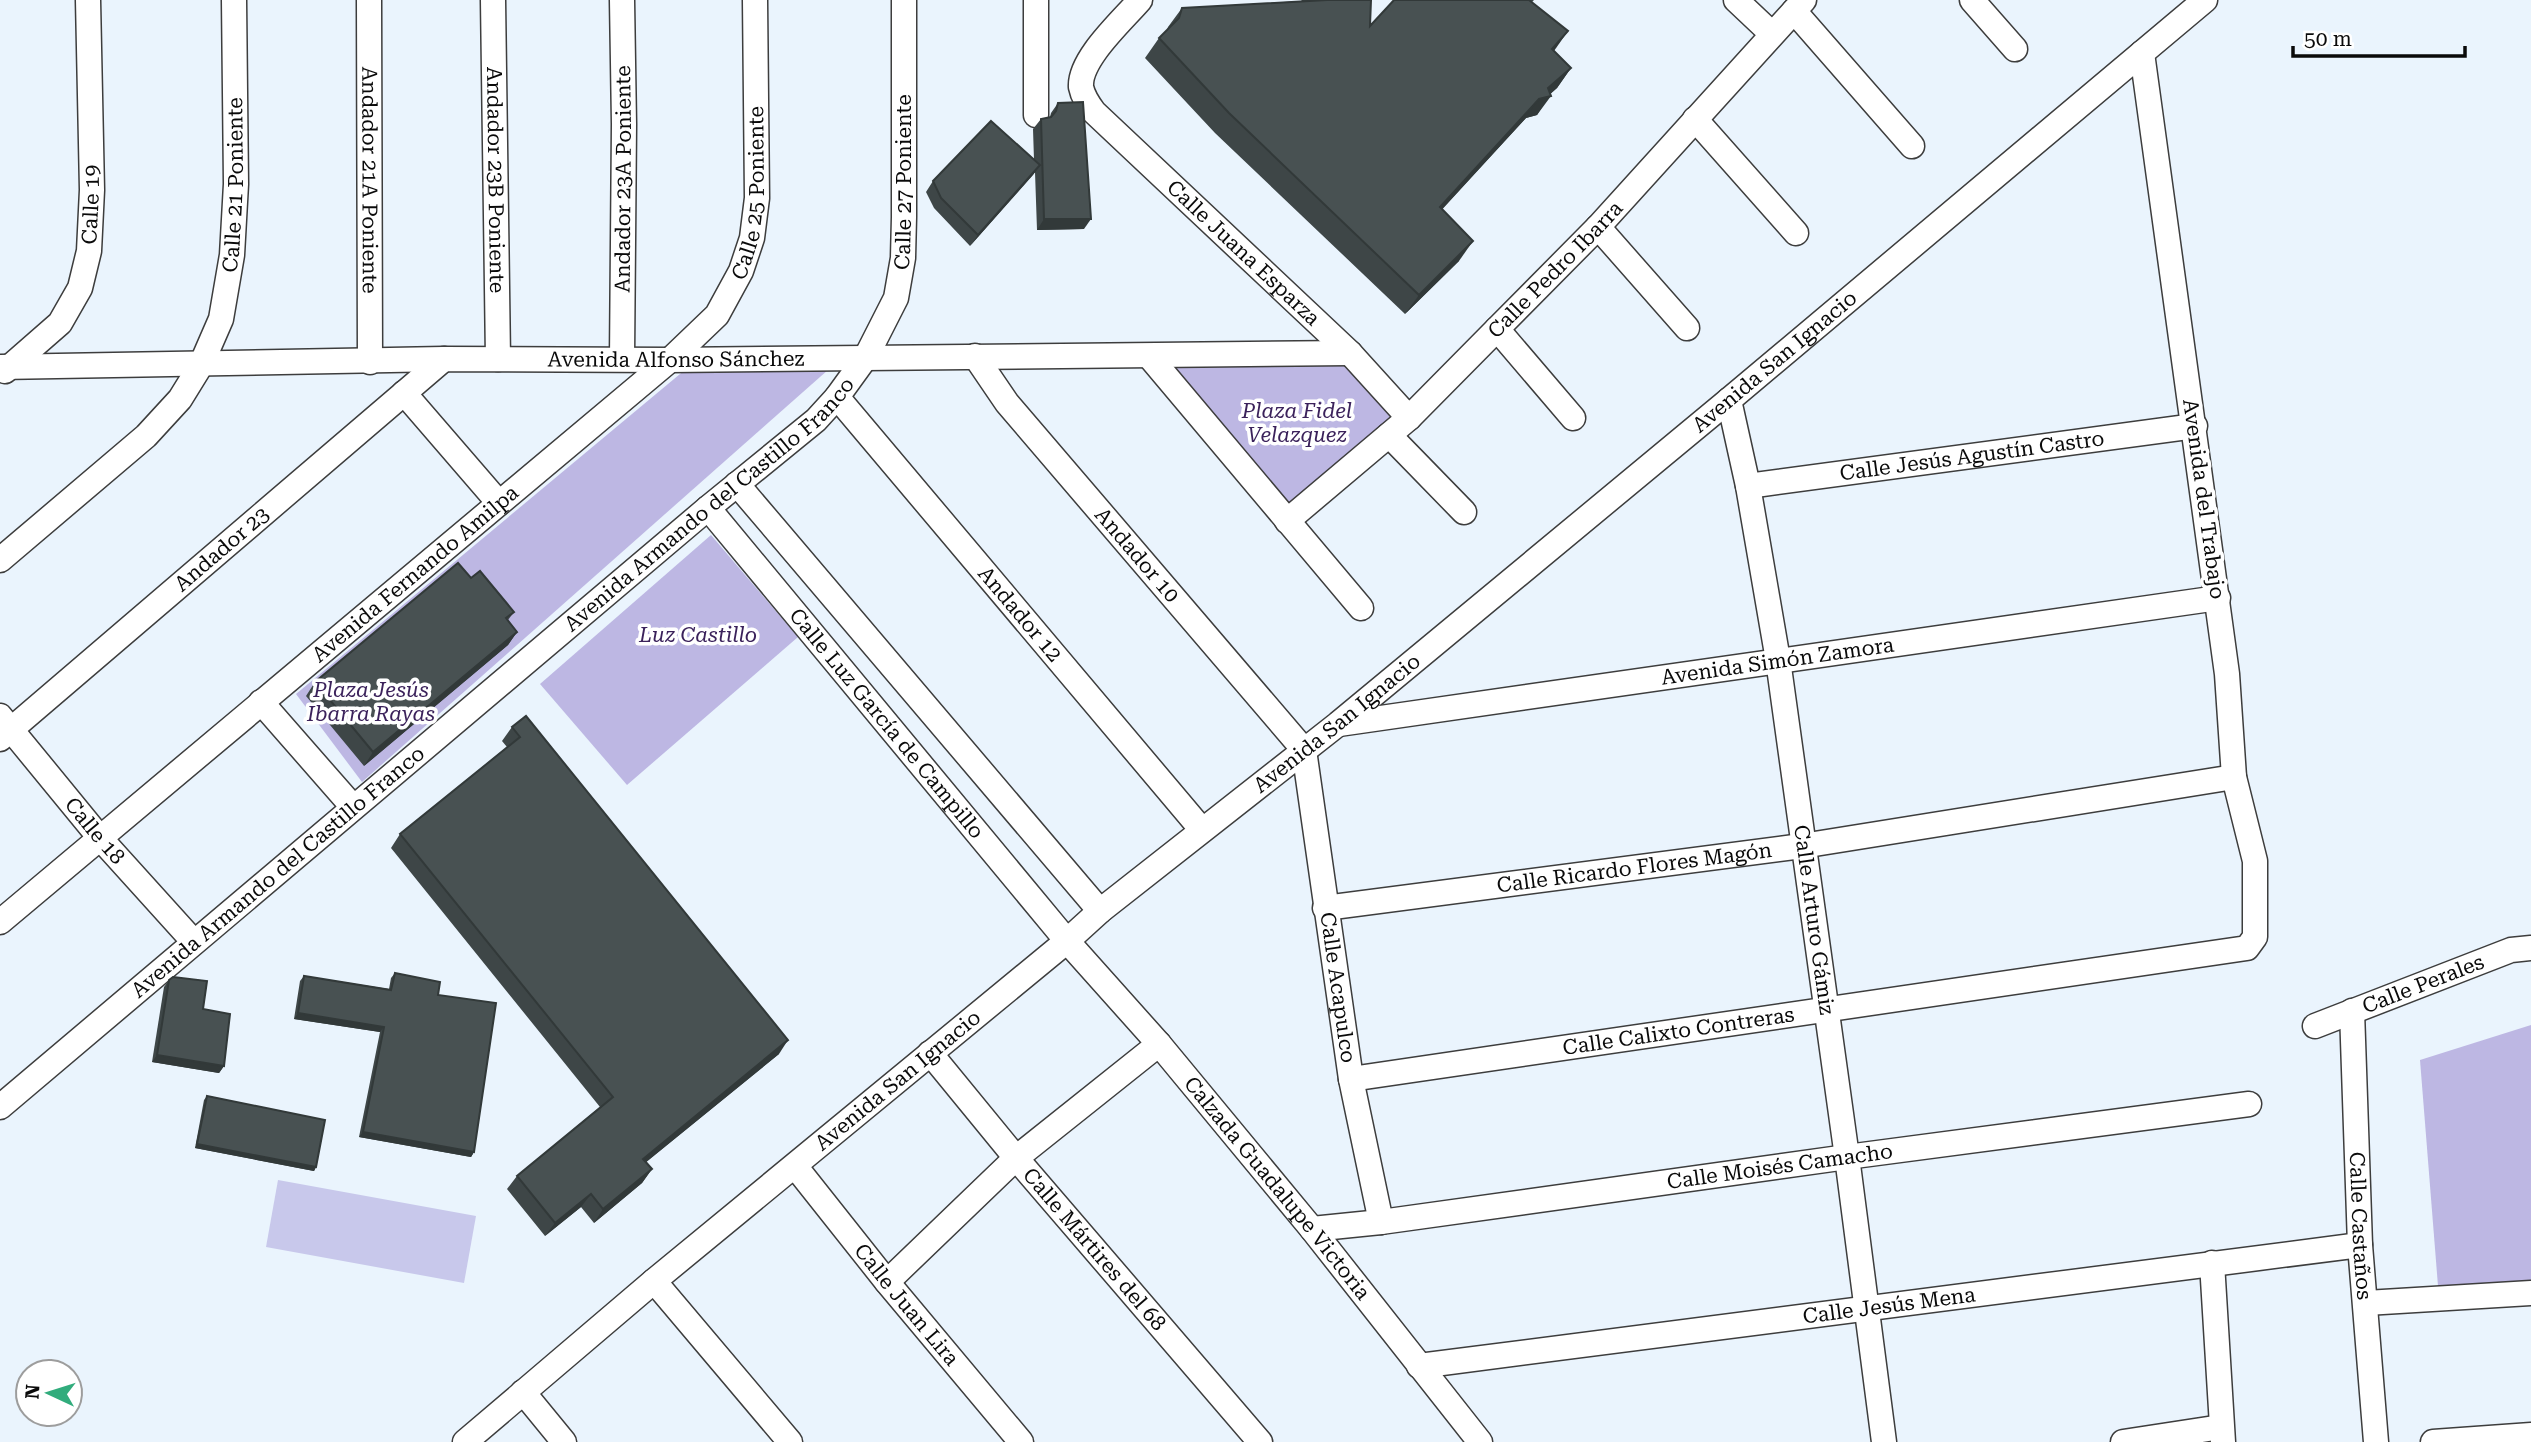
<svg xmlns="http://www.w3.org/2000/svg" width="2531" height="1442" font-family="'Roboto Serif',serif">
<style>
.green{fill:#bdb7e3}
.pitch{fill:#c8c8eb}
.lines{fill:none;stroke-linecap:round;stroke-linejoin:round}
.minor-casing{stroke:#3d3d3d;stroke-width:27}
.minor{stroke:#fff;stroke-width:24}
.wall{fill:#3e4647}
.shaded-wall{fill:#323939}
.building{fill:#485152;stroke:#323939;stroke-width:2}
.labels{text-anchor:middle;stroke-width:7;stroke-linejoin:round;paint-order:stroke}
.street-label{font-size:21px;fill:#0a0a0a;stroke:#fff}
.park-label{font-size:21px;font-style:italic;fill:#3b225b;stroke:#fff}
</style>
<rect width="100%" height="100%" fill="#eaf4fd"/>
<g class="green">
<polygon points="1350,353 1409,418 1287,521 1149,356"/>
<polygon points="837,362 362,782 296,694 692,364"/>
<polygon points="711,535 798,637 627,785 540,684"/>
<polygon points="2531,1025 2531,1281 2438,1286 2420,1060"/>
</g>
<polygon class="pitch" points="278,1180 476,1216 464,1283 266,1247"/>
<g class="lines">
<g class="minor-casing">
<g id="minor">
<path id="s1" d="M369 0 370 362"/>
<path id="s2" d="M493 0 498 359"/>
<polyline points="1036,0 1036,115"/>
<path id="s3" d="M1140 0C1123 20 1079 59 1081 87 1083 97 1088 104 1094 112L1350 353 1409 418"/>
<polyline points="1736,0 1772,34"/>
<polyline points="1972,0 2015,49"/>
<polyline points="1794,11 1912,146"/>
<polyline points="1695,119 1796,233"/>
<polyline points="1598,227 1687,328"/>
<polyline points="1497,329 1573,418"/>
<path id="s4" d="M975 356 1007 403 1304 750"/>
<polyline points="1149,356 1361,608"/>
<path id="s5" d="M622 359 624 124 622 0"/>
<path id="s6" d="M0 367 444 359 670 360 1350 353"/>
<path id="s7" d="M5 371 60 323 80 288 89 251 92 190 88 0"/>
<polyline points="404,393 499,503"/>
<path id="s8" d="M837 397 1202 830"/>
<path id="s9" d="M1729 400 1748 486 1778 660 1847 1157 1884 1442"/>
<polyline points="1389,435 1464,512"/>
<polyline points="737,484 1100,911"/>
<path id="s10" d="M1748 486 2195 426"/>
<path id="s11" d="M708 508 1067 941 1159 1044 1312 1229 1480 1442"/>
<path id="s12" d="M1287 521 1409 418 1497 329 1598 227 1804 0"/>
<path id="s13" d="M0 560 146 436 180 399 201 365 221 319 232 255 236 184 234 0"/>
<polyline points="261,702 353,807"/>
<path id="s14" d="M0 716 100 838 194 942"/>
<path id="s15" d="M1339 724 2218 598"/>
<path id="s16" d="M0 739 444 359"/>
<path id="s17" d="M1304 750 1351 1079 1381 1222"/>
<path id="s18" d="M1325 908 1802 846 2234 777"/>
<path id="s19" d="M0 922 670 360 717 315 741 271 752 238 757 198 755 0"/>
<path id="s20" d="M2352 1011 2360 1245 2376 1442"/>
<path id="s21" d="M2315 1026 2511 950 2531 948"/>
<path id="s22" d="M930 1053 1016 1158 1260 1442"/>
<path id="s23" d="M1351 1079 2247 948 2255 937V861L2234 777 2227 674 2142 53"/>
<path id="s24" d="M0 1107 708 508 816 420 837 397 866 357 896 298 903 258 904 217V0"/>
<path id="s25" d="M795 1166 887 1282 1021 1442"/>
<path id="s26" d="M1312 1229 1381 1222 1847 1157 2249 1104"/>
<polyline points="2212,1263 2223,1442"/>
<polyline points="654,1281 790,1442"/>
<polyline points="887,1282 1016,1158 1159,1044"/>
<polyline points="2366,1303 2531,1293"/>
<path id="s27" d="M1419 1366 2360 1245"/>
<polyline points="523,1392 564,1442"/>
<path id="s28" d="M465 1442 654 1281 1067 941 1100 911 1338 724 1729 400 2205 0"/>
<polyline points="2123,1442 2221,1427"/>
<polyline points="2433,1442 2531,1435"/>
</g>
</g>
<use href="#minor" class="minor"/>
</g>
<g class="wall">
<polygon points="1301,0 1371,0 1370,26 1394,0 1534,0 1532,2 1554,51 1571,68 1557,88 1550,94 1537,115 1526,118 1442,209 1459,261 1405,314 1215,133 1145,58 1159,38 1167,30 1168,27 1182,8 1302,1"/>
<polygon points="1058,103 1084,229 1037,230 1035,172 970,246 934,208 926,192 933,181 1034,160 1033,129 1041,119 1050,117 1051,113"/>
<polygon points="471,578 514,612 508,620 517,632 508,645 364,766 306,696 315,682"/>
<polygon points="512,727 779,1054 646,1162 652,1169 642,1183 594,1223 581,1207 545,1236 507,1189 517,1176 600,1107 391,848 400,834 507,747 502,741"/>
<polygon points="395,973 438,995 474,1152 471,1157 359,1137 380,1032 294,1019 300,981 304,976 389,989 391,978"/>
<polygon points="169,980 203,1009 224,1066 219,1073 152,1062 164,987"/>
<polygon points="207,1096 316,1167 314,1171 195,1148 204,1100"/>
</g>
<g class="shaded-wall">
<polygon points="1568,31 1554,51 1552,49"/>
<polygon points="1571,68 1557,88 1547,97 1551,96 1537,115 1526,118 1426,227 1440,207 1548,88"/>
<polygon points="1040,165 1033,175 970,246 978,235"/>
<polygon points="1044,219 1091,219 1084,229 1037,230"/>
<polygon points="1473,241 1459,261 1405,314 1419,295"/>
<polygon points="517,632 508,645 364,766 373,752"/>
<polygon points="298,1013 384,1027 380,1032 294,1019"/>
<polygon points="788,1040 779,1054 634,1172 643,1159"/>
<polygon points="157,1055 224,1066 219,1073 152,1062"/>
<polygon points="363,1132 474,1152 471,1157 359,1137"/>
<polygon points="197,1144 316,1167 314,1171 195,1148"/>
<polygon points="652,1169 642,1183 594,1223 603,1209"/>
<polygon points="591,1194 581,1207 545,1236 555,1223"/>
</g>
<g class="building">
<polygon points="1327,0 1371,0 1370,26 1394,0 1529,0 1568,31 1552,49 1571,68 1548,88 1551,96 1539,99 1440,207 1473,241 1419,295 1229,113 1159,38 1179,18 1182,8"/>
<polygon points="1083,102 1091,219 1044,219 1041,119 1051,117 1056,111 1058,103"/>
<polygon points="991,121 1040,165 978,235 941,198 933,181"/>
<polygon points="458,563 471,578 480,571 514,612 506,618 517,632 373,752 315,682"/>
<polygon points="526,716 788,1040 643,1159 652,1169 603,1209 591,1194 555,1223 517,1176 613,1097 400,834 520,737 512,727"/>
<polygon points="395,973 440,982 438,995 496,1003 474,1152 363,1132 384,1027 298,1013 304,976 391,990"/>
<polygon points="173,977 207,981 203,1009 230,1014 224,1066 157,1055 169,980"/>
<polygon points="207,1096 325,1120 316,1167 197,1144"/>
</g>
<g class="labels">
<g class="street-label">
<text dy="7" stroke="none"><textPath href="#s5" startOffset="180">Andador 23A Poniente</textPath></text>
<text dy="7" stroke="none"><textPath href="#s2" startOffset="180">Andador 23B Poniente</textPath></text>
<text dy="7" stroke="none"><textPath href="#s1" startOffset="180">Andador 21A Poniente</textPath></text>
<text dy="7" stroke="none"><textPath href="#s24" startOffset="1330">Calle 27 Poniente</textPath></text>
<text dy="7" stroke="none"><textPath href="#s13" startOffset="467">Calle 21 Poniente</textPath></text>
<text dy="7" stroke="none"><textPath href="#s19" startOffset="1069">Calle 25 Poniente</textPath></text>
<text dy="7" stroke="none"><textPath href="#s7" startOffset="198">Calle 19</textPath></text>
<text dy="7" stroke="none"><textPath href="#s3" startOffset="341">Calle Juana Esparza</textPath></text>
<text dy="7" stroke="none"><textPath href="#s12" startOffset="368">Calle Pedro Ibarra</textPath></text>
<text dy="7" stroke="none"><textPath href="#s6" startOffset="676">Avenida Alfonso Sánchez</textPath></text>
<text dy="7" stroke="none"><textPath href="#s28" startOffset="1698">Avenida San Ignacio</textPath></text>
<text dy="7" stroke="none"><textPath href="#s10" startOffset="226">Calle Jesús Agustín Castro</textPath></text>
<text transform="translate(2204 499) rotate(82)" y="7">Avenida del Trabajo</text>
<text dy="7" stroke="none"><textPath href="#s24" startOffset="931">Avenida Armando del Castillo Franco</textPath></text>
<text dy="7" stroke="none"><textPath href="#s16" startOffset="292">Andador 23</textPath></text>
<text dy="7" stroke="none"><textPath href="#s4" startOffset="257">Andador 10</textPath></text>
<text dy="7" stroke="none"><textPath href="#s19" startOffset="542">Avenida Fernando Amilpa</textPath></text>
<text dy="7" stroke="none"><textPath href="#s8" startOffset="284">Andador 12</textPath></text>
<text dy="7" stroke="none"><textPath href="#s15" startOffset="443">Avenida Simón Zamora</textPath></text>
<text dy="7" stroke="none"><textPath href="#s28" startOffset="1130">Avenida San Ignacio</textPath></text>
<text dy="7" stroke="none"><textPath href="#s11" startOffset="280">Calle Luz García de Campillo</textPath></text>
<text dy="7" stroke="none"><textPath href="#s14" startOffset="149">Calle 18</textPath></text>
<text dy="7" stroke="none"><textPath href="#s18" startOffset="312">Calle Ricardo Flores Magón</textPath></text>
<text dy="7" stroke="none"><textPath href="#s24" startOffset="364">Avenida Armando del Castillo Franco</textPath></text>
<text dy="7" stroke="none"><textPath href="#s9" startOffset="527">Calle Arturo Gámiz</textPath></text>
<text dy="7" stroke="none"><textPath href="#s21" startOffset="116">Calle Perales</textPath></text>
<text dy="7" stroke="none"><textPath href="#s17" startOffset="240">Calle Acapulco</textPath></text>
<text dy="7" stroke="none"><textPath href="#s23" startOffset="331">Calle Calixto Contreras</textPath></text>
<text dy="7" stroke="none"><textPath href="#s28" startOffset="564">Avenida San Ignacio</textPath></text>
<text dy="7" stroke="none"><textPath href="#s26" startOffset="472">Calle Moisés Camacho</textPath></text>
<text dy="7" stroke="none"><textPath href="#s11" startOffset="887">Calzada Guadalupe Victoria</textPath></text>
<text dy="7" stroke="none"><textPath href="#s20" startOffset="215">Calle Castaños</textPath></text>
<text dy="7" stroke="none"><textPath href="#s22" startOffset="256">Calle Mártires del 68</textPath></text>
<text dy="7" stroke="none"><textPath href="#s25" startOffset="178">Calle Juan Lira</textPath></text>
<text dy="7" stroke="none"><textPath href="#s27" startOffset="474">Calle Jesús Mena</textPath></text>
</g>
<g class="park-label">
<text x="1297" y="418">Plaza Fidel<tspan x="1297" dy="24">Velazquez</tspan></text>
<text x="698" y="642">Luz Castillo</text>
<text x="371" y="697">Plaza Jesús<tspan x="371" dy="24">Ibarra Rayas</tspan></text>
</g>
</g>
<g transform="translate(49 1393) rotate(274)"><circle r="33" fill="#ffffff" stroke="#9d9d9d" stroke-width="2"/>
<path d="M0-5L12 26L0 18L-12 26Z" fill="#31ac7c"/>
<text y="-10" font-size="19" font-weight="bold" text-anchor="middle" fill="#0a0a0a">N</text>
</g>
<path d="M2293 46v10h172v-10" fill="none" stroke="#0a0a0a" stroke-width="3.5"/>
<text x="2304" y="46" font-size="21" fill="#0a0a0a" stroke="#ffffff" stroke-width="5" paint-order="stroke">50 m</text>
</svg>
